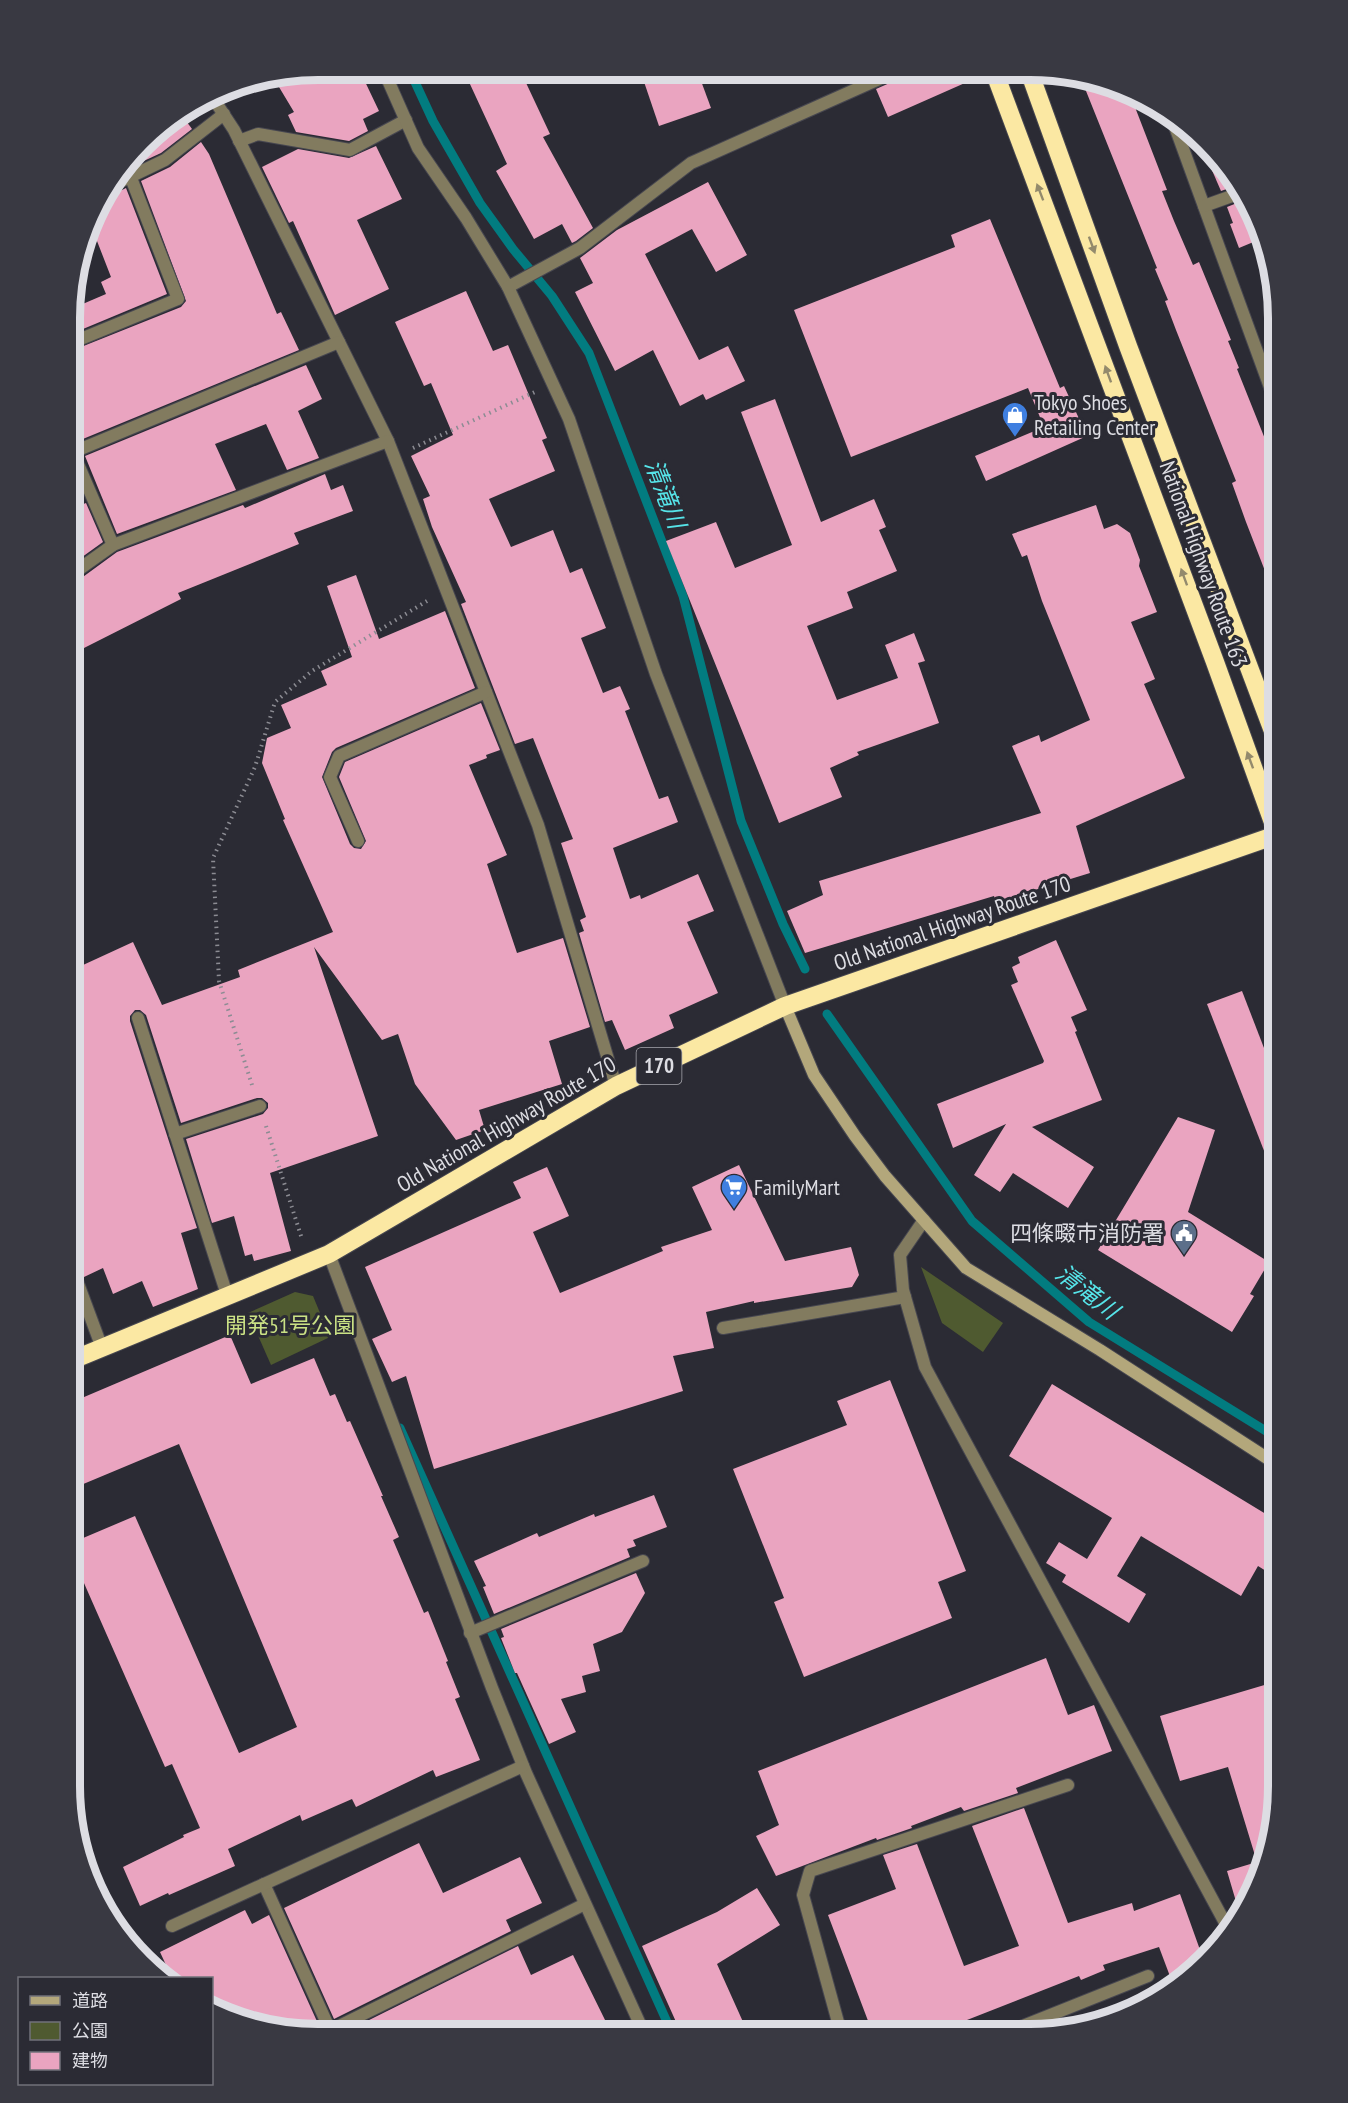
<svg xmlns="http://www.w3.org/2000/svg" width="1348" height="2103" font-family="'PT Sans Narrow','Noto Sans JP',sans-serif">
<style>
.green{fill:#4f5a30}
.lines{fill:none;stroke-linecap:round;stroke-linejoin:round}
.stream{stroke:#027c80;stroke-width:9}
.building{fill:#eaa4c0}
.lane-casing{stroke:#474750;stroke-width:14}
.street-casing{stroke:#474750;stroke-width:14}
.secondary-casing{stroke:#474750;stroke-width:14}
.highway-casing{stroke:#474750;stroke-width:20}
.path{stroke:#8c8c93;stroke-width:4;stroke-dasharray:1.5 4.5;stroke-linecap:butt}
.lane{stroke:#827b5f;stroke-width:12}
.street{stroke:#827b5f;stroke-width:12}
.secondary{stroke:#b3a77b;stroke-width:12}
.highway{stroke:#fbe8a3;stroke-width:18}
.oneway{fill:#938a6c}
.labels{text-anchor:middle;stroke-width:6;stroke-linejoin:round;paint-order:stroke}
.shield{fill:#2b2b34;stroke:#a8a8ae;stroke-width:1.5}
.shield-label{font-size:21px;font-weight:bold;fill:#dddde3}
.poi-label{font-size:22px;fill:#dddde3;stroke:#2b2b34;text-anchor:start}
.street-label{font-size:22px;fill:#dddde3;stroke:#2b2b34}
.park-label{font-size:22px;fill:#cae185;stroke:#2b2b34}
.water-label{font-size:24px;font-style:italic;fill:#56e4e9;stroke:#2b2b34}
.rim{fill:none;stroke:#dddde3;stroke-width:8}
</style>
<rect width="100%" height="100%" fill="#2b2b34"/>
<g class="green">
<polygon points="921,1267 1003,1323 983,1352 942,1323"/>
<polygon points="295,1292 313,1296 330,1337 271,1365 248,1313"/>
</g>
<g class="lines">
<g class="stream">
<polyline points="409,69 433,121 480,203 513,249 552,296 589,353 683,596 741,821 783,924 805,969"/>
<polyline points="827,1014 972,1221 1089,1322 1279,1439"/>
<polyline points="400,1428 672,2033"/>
</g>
</g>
<g class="building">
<polygon points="317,69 359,69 379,111 363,119 368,131 349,141 296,132 288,115 294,112 276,82 290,74"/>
<polygon points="463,69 520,70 550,134 543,137 593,228 576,241 572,243 562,224 534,239 496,171 507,164"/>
<polygon points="640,70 697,70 711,108 659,126"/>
<polygon points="905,71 983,71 983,75 888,117 876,89 901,78"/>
<polygon points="1080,76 1128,89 1167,190 1162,191 1174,221 1193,265 1199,262 1231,340 1228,341 1239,368 1237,369 1267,444 1269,443 1279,467 1279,602 1277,602 1246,522 1232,483 1236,481 1176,330 1165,301 1168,300 1155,269 1157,268"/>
<polygon points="181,114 192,129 161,153 122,171 153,131"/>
<polygon points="201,142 209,154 277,314 281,312 299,350 78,441 71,424 71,351 181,307 186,301 141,181 170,167"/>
<polygon points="376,146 402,199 357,220 389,289 335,315 293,221 289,223 262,167 298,149 349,158"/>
<polygon points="1223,162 1238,185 1221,191 1211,168"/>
<polygon points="708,182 747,255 716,272 692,229 645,254 699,360 728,346 745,381 706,400 703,394 680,406 653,350 615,371 575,292 593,283 580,258 617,230"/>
<polygon points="126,188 167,294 71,334 71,309 106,294 101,282 111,277 90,223 95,207 106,192 114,194"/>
<polygon points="1247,199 1260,222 1263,238 1239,248 1230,224 1233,223 1227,207"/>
<polygon points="990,219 1060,388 1064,386 1087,436 986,481 975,456 1044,427 1028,388 851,457 794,310 955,247 951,235"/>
<polygon points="466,291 493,351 508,345 547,438 542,440 555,471 489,499 511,547 553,530 570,573 582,568 606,628 581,638 603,693 620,686 630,709 625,711 659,799 668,796 678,822 613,848 630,899 640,895 641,899 698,874 714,911 687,922 718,993 669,1015 674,1028 625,1050 612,1020 605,1022 579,933 584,931 580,920 586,917 561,843 573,839 533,738 515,744 461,604 466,602 432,527 423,499 430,496 411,456 453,435 431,383 424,386 395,322"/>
<polygon points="306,365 322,399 298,411 319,458 287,470 266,424 215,444 236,490 117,534 85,456"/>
<polygon points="775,399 821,522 874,499 886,527 879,530 897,571 847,592 853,608 807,626 837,700 898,678 885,645 914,633 925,661 918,663 939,723 857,752 859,755 830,768 842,797 779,823 666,541 716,522 735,568 792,545 741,412"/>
<polygon points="325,474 331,490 343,485 353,511 294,533 299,544 178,593 181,599 84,648 71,621 71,583 76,582 117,552 243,505 245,508"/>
<polygon points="86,503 103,542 71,565 71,509"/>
<polygon points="1096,505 1104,529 1117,524 1130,533 1140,560 1139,566 1157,612 1131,622 1155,679 1144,684 1185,778 1076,826 1090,873 996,902 994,896 805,953 787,911 823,895 819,881 1041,813 1012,746 1039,735 1041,742 1090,720 1042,601 1027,555 1022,557 1012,534"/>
<polygon points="356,575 379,639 445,611 475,688 336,748 332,752 322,777 350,844 354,848 361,849 366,841 339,777 345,762 481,703 500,750 486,755 487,758 469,765 507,855 487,864 517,953 563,938 590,1027 549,1041 562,1084 479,1110 485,1130 456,1140 415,1084 398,1034 382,1040 314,947 378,1136 270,1173 291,1251 254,1261 252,1254 245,1256 234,1216 212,1223 186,1139 263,1114 268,1108 268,1103 262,1098 257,1098 181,1123 146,1015 140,1010 135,1010 130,1016 130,1021 197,1228 181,1233 198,1289 153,1307 142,1281 113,1294 103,1268 84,1277 77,1259 70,1254 70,971 133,942 162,1005 240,977 238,970 333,932 283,820 285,819 262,763 267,738 291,728 281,705 327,685 321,671 352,657 327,586"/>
<polygon points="1056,940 1087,1010 1071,1017 1077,1031 1075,1032 1102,1100 1032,1127 1094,1167 1068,1208 1013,1173 1000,1192 974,1175 1006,1124 953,1148 937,1104 1043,1063 1044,1061 1011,985 1018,982 1012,967 1020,963 1018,957"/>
<polygon points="1242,991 1279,1087 1279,1184 1277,1184 1207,1004"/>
<polygon points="1178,1117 1215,1130 1188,1212 1269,1262 1250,1294 1254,1296 1232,1332 1098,1250"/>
<polygon points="739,1165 785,1261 851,1247 859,1275 852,1287 754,1303 754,1301 706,1312 714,1348 673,1356 683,1391 434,1469 406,1376 392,1382 372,1339 392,1330 365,1267 521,1198 513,1182 547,1167 569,1216 533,1232 560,1293 663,1251 661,1247 712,1230 692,1187"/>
<polygon points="230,1335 251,1384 314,1358 330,1396 335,1394 347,1422 350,1421 383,1496 381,1496 399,1537 393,1540 424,1613 428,1611 448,1661 446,1662 460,1697 455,1699 480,1760 436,1777 433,1770 356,1807 352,1799 302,1821 300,1815 228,1849 235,1866 169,1895 168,1893 140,1906 123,1867 184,1837 183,1835 200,1828 172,1764 165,1767 69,1549 69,1544 135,1516 239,1753 297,1727 179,1444 69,1490 70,1403"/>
<polygon points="890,1380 966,1571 938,1582 952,1618 804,1677 774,1602 784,1598 733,1469 847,1425 837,1401"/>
<polygon points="1052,1384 1279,1522 1279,1579 1258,1566 1241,1596 1141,1536 1117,1576 1146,1594 1129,1623 1062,1582 1066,1575 1046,1563 1059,1542 1087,1559 1112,1518 1009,1456"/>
<polygon points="654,1495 667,1527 633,1540 636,1546 627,1549 630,1557 494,1614 483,1587 486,1586 474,1561 537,1533 539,1537 594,1514 595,1517"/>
<polygon points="636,1573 645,1593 622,1632 593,1644 600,1671 582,1676 586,1692 561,1699 576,1732 549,1744 517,1673 515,1673 501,1638 504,1637 501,1629"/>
<polygon points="1046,1658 1068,1715 1094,1705 1112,1751 1016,1788 1018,1793 964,1811 961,1807 911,1826 912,1828 877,1840 876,1838 776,1876 756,1836 779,1825 758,1771"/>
<polygon points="1278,1681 1278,1802 1260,1880 1240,1915 1227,1871 1257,1862 1228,1767 1180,1781 1160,1716"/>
<polygon points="1024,1808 1068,1923 1132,1903 1134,1911 1180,1894 1204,1961 1182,1982 1174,1987 1159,1947 1103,1965 1105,1970 1081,1980 1079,1976 967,2020 970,2026 953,2034 873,2034 828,1915 896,1889 883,1855 917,1844 964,1966 1019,1946 972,1826"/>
<polygon points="419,1843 443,1893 520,1857 542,1903 506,1920 511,1931 334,2019 284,1908"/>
<polygon points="757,1888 780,1925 717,1964 748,2033 681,2033 642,1946 717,1912"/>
<polygon points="245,1910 252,1924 269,1915 320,2028 319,2032 285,2032 223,2015 212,2009 212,1978 172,1978 160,1952"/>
<polygon points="518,1946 531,1975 573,1955 606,2022 586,2033 345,2032"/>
</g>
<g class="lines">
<g class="lane-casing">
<g id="lane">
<polyline points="216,101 241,84"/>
<polyline points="1170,113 1279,412"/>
<polyline points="239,141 258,134 350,150 406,120"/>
<polyline points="1204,206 1243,192"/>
<polyline points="175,1134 260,1106"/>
<polyline points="723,1328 905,1297"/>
<polyline points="470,1633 643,1561"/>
<polyline points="841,2033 803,1895 810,1871 1068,1785"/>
<polyline points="1003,2034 1148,1976"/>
</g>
</g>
<g class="street-casing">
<g id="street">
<polyline points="383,69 418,148 466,218 508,287 569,419 656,674 785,1006"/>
<polyline points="211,95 234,130 388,441 538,825 616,1086"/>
<polyline points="111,186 165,160 224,114"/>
<polyline points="508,287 580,248 691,163 897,71"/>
<polyline points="71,343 178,299 131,178"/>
<polyline points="71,448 113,545"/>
<polyline points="71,453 339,342"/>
<polyline points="71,575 113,545 388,441"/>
<polyline points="358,841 330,777 339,756 486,692"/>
<polyline points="138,1018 228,1298"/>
<polyline points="924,1220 900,1255 903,1290 925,1367 1230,1932"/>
<polyline points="329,1254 492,1688 526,1773 644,2033"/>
<polyline points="70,1262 102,1348"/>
<polyline points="264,1884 330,2030"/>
<polyline points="172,1926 523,1766"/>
<polyline points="327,2032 585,1904"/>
</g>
</g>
<g class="secondary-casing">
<polyline id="secondary" points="785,1006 814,1075 855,1136 885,1176 966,1268 1100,1350 1279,1466"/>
</g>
<g class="highway-casing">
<g id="highway">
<polyline points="994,71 1215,662 1279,839"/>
<polyline points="1029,71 1128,346 1279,747"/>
<polyline points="70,1361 329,1254 616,1086 785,1006 1279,834"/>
</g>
</g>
<g class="path">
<polyline points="413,448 535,392"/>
<polyline points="252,1085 219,981 213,858 255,767 275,702 312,671 427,601"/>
<polyline points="266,1126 302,1239"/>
<polyline points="79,1836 125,1941"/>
</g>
<use href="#lane" class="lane"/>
<use href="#street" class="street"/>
<use href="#secondary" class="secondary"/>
<use href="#highway" class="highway"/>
</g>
<defs><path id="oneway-solid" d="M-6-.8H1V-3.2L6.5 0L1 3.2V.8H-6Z" transform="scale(1.5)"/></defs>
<g class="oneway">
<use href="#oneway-solid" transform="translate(1040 192) rotate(-111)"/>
<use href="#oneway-solid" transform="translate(1092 245) rotate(70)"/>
<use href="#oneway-solid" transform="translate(1108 374) rotate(-110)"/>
<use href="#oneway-solid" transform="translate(1184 577) rotate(-110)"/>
<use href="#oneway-solid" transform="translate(1250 760) rotate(-110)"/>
</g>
<defs>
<g id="shop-pin" transform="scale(1.35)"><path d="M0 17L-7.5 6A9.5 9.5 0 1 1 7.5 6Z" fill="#3f7fe0" stroke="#2b2b34"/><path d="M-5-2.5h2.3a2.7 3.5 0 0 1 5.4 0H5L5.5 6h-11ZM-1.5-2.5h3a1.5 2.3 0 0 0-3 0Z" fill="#fff"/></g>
<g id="supermarket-pin" transform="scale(1.35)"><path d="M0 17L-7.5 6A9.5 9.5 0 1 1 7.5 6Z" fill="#3f7fe0" stroke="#2b2b34"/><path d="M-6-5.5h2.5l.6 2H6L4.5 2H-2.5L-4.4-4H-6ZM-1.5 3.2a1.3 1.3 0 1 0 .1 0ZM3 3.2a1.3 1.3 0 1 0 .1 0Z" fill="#fff"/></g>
<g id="civic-pin" transform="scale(1.35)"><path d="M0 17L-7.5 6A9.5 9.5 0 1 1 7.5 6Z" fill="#5c6f8a" stroke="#2b2b34"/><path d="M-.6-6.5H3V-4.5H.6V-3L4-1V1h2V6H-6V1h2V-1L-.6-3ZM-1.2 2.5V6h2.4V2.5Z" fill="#fff"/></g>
</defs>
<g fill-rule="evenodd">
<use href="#shop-pin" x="1015" y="415"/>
<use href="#supermarket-pin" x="734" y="1187"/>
<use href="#civic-pin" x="1184" y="1233"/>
</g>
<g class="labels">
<rect class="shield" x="636.5" y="1048" width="45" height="36" rx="4.5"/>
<g class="shield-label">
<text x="659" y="1073">170</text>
</g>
<g class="poi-label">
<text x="1034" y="410">Tokyo Shoes<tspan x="1034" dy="25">Retailing Center</tspan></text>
<text x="754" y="1195">FamilyMart</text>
<text x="1164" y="1241" text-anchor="end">四條畷市消防署</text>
</g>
<g class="street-label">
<text transform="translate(1204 564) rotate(70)" y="8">National Highway Route 163</text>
<text transform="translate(952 923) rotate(-19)" y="8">Old National Highway Route 170</text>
<text transform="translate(506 1124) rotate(-30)" y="8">Old National Highway Route 170</text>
</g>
<g class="park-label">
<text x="290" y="1333">開発51号公園</text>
</g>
<g class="water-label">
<text transform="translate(665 494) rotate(69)" y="8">清滝川</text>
<text transform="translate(1087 1292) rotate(38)" y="8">清滝川</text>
</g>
</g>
<path d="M0 0H1348V2103H0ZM318 80H1030A238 238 0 0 1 1268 318V1786A238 238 0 0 1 1030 2024H318A238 238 0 0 1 80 1786V318A238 238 0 0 1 318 80Z" fill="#393942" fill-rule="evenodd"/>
<path class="rim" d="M318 80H1030A238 238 0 0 1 1268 318V1786A238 238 0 0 1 1030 2024H318A238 238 0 0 1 80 1786V318A238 238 0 0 1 318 80Z"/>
<rect x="18" y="1977" width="195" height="108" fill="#2b2b34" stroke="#72727a" stroke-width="1.5"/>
<rect x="30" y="1996" width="30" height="9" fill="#b3a77b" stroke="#72727a" stroke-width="1.5"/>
<text x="72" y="2007" font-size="18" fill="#dddde3">道路</text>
<rect x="30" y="2022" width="30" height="18" fill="#4f5a30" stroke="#72727a" stroke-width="1.5"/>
<text x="72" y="2037" font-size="18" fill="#dddde3">公園</text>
<rect x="30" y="2052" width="30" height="18" fill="#eaa4c0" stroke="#72727a" stroke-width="1.5"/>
<text x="72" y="2067" font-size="18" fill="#dddde3">建物</text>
</svg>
